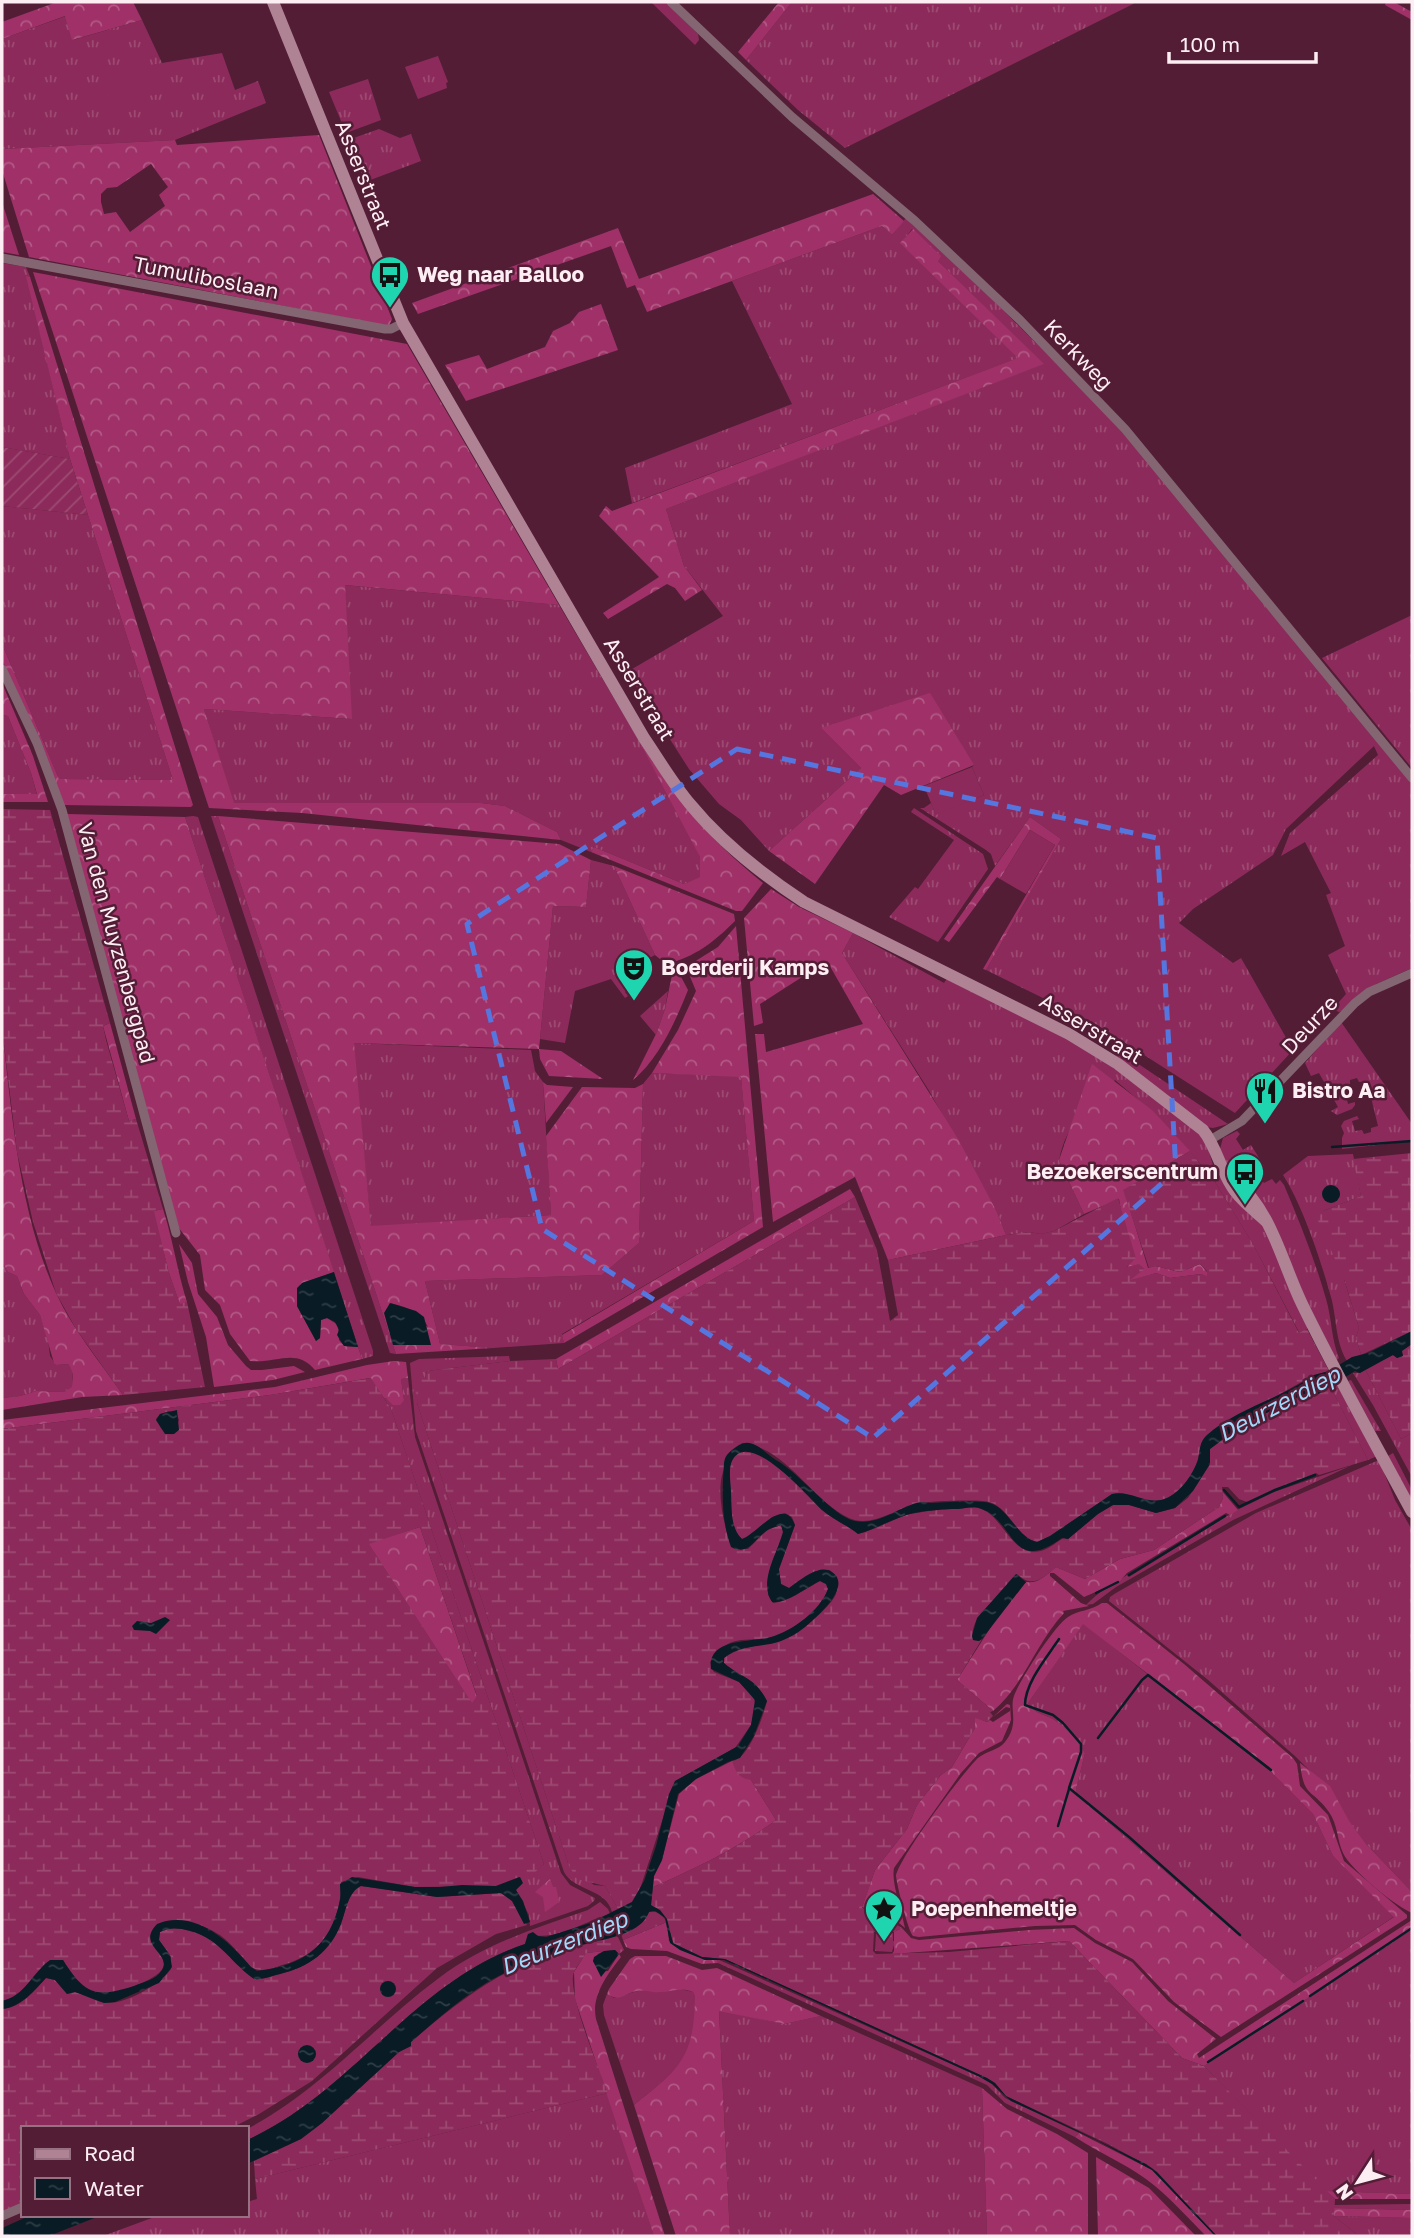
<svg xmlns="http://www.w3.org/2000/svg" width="1414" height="2238" font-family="'Golos Text',sans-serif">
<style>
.grass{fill:url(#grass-tufts);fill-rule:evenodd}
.forest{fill:url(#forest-crowns);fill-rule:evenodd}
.wetland{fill:url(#wetland-marsh);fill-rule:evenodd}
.garden{fill:url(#garden-furrows)}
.pitch{fill:#8c2b5b}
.water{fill:url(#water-ripples)}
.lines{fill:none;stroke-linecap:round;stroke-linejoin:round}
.stream{stroke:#091c26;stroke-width:2.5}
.street{stroke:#836671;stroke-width:9}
.secondary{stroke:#af8294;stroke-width:12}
.marked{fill:none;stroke:#5576df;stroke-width:5;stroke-dasharray:14 9;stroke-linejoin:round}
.labels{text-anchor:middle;stroke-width:5;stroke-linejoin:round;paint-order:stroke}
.street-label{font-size:21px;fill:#fdeef3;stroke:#531d36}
.poi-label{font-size:21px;font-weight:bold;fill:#fdeef3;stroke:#531d36;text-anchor:start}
.water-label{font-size:23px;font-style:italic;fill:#a0d9f9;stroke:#531d36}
</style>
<defs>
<pattern id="grass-tufts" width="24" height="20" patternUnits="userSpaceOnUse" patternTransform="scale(1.75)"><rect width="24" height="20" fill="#8c2b5b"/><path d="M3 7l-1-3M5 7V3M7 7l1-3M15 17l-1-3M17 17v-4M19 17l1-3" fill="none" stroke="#9d4a73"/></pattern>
<pattern id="forest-crowns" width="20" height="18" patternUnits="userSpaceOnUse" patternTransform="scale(1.75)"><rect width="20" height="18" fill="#9f3168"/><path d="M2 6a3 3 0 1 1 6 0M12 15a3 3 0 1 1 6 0" fill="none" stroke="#b25985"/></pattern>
<pattern id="wetland-marsh" width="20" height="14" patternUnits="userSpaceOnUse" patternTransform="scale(1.75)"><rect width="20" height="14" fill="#8c2b5b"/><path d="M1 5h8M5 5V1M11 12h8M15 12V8" fill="none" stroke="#9d4a73"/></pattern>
<pattern id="garden-furrows" width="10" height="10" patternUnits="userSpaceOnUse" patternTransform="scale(1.75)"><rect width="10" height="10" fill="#8c2b5b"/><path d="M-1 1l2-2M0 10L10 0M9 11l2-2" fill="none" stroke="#9d4a73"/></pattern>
<pattern id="water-ripples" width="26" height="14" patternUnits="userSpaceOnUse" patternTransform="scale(1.75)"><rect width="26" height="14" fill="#091c26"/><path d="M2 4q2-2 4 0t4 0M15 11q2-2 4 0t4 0" fill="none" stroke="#2e3d46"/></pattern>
</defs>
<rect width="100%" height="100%" fill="#531d36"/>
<g class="grass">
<polygon points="651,2 666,2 698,34 699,40 695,45"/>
<polygon points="792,2 1137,2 845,148 798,110 746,60"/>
<polygon points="66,16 73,40 142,20 162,63 222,53 235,90 258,81 266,103 175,140 2,149 2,39"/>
<polygon points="438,56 448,82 446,83 447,88 418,99 405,67"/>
<polygon points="368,79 381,120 346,133 329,92"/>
<polygon points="379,129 400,138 411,134 421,161 365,182 348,140"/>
<polygon points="906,218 1002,309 1121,429 1412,781 1412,968 1376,984 1344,1010 1339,1012 1333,1009 1346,994 1328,955 1345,946 1326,895 1331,893 1305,842 1281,856 1290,833 1378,755 1374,746 1286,829 1273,855 1193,909 1179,923 1233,963 1241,958 1293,1050 1235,1113 1094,1023 986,970 1061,839 1030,817 995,866 991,854 986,850 920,808 924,808 931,803 936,814 984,795 972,767 974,765 821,728 861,768 769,851 741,820 719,804 689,769 627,672 723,616 684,566 666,509 1043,364 937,260 940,256 912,229 901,243 1019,358 632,503 625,468 792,404 732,281 882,226 892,235"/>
<polygon points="2,263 26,267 30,277 27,277 70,459 2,447"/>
<polygon points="2,506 88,515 173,780 59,779 2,644"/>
<polygon points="344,585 559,605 638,739 688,831 700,857 701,877 684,884 594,847 591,852 561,840 557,832 505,806 481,803 233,803 204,709 351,719"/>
<polygon points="1412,615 1412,768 1322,658"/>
<polygon points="2,715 8,716 31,773 37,795 2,794"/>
<polygon points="914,808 983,854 988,869 938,942 889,917 915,887 918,889 954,840 911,812"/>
<polygon points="193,816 198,817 373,1351 373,1356 362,1359 185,817"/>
<polygon points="211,816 218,816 396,1354 390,1353"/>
<polygon points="591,860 614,866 655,955 640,963 644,969 625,992 628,996 625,998 611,979 575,991 565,1043 540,1039 553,906 586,907"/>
<path d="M853 933 944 983 948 977 1033 1019 1104 1060 1200 1134 1207 1144 1214 1169 1208 1173C1180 1138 1150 1109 1115 1080 1089 1106 1067 1121 1059 1160L1084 1214 1054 1231 1041 1234 1029 1232 1006 1235 997 1212 928 1089 842 953Z"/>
<polygon points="668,991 665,1009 656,1035 640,1016"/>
<polygon points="1341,1022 1412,1124 1412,1141 1342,1149 1342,1138 1344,1133 1341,1126 1344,1121 1357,1116 1359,1119 1352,1121 1355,1131 1362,1130 1364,1134 1371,1132 1371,1128 1378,1126 1367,1081 1359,1082 1357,1078 1350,1080 1350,1084 1344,1086 1348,1104 1355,1102 1355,1105 1352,1109 1337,1115 1331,1111 1338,1107 1319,1073 1311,1076 1305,1063"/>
<polygon points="353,1043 531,1050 535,1071 543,1082 551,1215 371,1227"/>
<polygon points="1119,1051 1228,1124 1213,1128 1206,1127 1116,1056"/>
<polygon points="652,1073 741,1076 754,1221 562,1334 564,1343 493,1348 440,1344 425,1281 602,1275 639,1243 643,1084"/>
<polygon points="1237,1131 1240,1134 1236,1139 1243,1150 1251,1145 1264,1166 1257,1171 1260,1177 1249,1187 1230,1171 1220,1149 1223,1138"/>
<path d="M1353 1154 1361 1196 1323 1211 1359 1328 1356 1337 1361 1355 1347 1361C1335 1341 1337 1319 1331 1297 1321 1261 1303 1206 1283 1175L1308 1156ZM1333 1185 1338 1189 1340 1196 1331 1203 1324 1193 1326 1186Z"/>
<polygon points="1219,1176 1265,1227 1308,1328 1300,1334 1253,1244 1215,1182"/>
<path d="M1272 1179 1276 1184 1280 1180 1284 1185C1300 1223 1315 1260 1326 1299 1332 1319 1331 1339 1339 1358L1337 1360 1306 1301 1277 1229 1250 1190 1262 1180 1264 1183Z"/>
<polygon points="3,1258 8,1272 17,1276 24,1294 40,1315 48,1340 50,1356 56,1365 68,1364 72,1369 73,1387 64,1392 36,1391 20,1396 2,1398"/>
<path d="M509 1356 510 1361 427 1371 417 1403 569 1866 594 1885 605 1886 618 1909 612 1912C606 1888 575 1892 564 1872L416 1431 410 1363 419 1359Z"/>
<polygon points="1365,1369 1401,1439 1412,1433 1412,1477 1373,1405 1353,1373 1360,1373"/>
<polygon points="408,1378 415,1437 561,1873 570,1885 595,1898 594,1901 588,1906 530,1926 529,1915 515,1888 544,1864 391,1409 384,1398 404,1400 401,1379"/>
<polygon points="1351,1380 1381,1431 1375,1431 1348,1381"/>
<polygon points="1335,1382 1377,1456 1368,1460 1330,1386"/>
<polygon points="1393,1453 1412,1490 1412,1503 1388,1456"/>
<polygon points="1379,1460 1395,1500 1412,1530 1412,1892 1367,1845 1311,1772 1295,1756 1207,1679 1109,1601 1110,1597 1116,1593 1256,1513"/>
<path d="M1350 1466 1233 1520 1116 1587 1093 1604 1086 1605C1097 1593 1113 1584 1127 1575L1129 1577 1237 1510 1274 1492Z"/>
<path d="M1083 1623 1271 1772 1313 1814 1333 1856 1395 1916 1294 1983 1078 1796 1076 1789 1085 1753C1078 1740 1065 1727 1053 1719 1043 1714 1034 1713 1028 1703Z"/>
<path d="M600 1902 608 1909 610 1914C583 1921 559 1942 528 1934L525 1944C414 1981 352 2093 247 2140V2129C320 2091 373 2027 439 1978 484 1944 536 1928 588 1910Z"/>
<polygon points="1412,1930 1412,2194 1326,2191 1204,2066"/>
<polygon points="893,1933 893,1941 895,1941 892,1952 875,1951 876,1934"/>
<polygon points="717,1959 980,2077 992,2084 1005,2098 1079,2133 1075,2137 1005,2103 987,2085 718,1963"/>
<path d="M680 1989 693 1992 695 1997C695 2010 696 2025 693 2037 685 2068 657 2086 634 2105L604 2015 603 2005 607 1994 614 1998 641 1990Z"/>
<polygon points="719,2010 784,2024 821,2016 982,2088 987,2236 730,2236"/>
<polygon points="608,2093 654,2236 103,2236 160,2215 247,2215 247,2202 257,2199 255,2179"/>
<polygon points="1412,2204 1412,2210 1334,2208 1334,2205"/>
<polygon points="1334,2216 1412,2218 1412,2236 1359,2236"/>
</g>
<g class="forest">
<polygon points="57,2 133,2 142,20 72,40 65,16 2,39 2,22"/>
<polygon points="779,2 792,2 746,60 738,52"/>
<polygon points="1386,2 1394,2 1412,12 1412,20 1385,5"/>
<path d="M319 135 392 319 389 326 29 257 2 170V149L175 140 177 145ZM151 164 168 187 159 195 165 206 130 232 116 212 104 214 101 202V194L107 188 117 187Z"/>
<polygon points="873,194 904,221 892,235 882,226 647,312 635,285 627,288 611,246 418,314 412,303 618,228 639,279"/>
<polygon points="2,202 19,255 2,252"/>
<polygon points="913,229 941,256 938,261 1044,364 666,509 684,566 702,590 685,601 675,588 667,584 608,619 603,613 659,577 599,516 606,506 612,511 1018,358 900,243"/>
<polygon points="33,272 407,344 559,605 345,585 352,719 204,709 234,803 481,803 505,806 557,832 561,840 302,813 209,808"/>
<polygon points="26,276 30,277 193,805 191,807 64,805 34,727 2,660 2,644 59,779 173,780 70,459"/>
<polygon points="601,304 618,350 466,401 445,365 479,355 487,369 545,347 553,331 570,323 579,312"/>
<polygon points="2,683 33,756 48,802 2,802 2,794 37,794 31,773 8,716 2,715"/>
<polygon points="930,693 974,765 901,795 884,785 815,884 769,851 861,768 821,728"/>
<path d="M638 739C676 800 708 838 763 883L742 911H736L591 852 594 847 684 884 700 877V857Z"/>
<path d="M67 814 185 817 334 1272 302 1283 297 1306 316 1341 320 1338 321 1320 327 1318 338 1325 339 1340 344 1346 358 1347 362 1359 315 1370C296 1347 276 1364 250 1361L230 1334 220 1305 205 1290 200 1255 178 1227Z"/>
<path d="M218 816 559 844 591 860 586 907 553 906 539 1049 561 1051 603 1079 549 1076 540 1059 539 1049 354 1043 371 1226 551 1215 546 1136 582 1087 635 1088 643 1084 639 1243 602 1275 425 1281 440 1344 493 1348 396 1354ZM390 1303C406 1307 421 1311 428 1327Z"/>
<polygon points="1030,817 1061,839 986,970 983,969 1055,845 1030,830 1000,879 997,877 949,942 944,939"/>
<path d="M614 866 734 914 735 921C714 942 695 957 666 964L655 955Z"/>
<polygon points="771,889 799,907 853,933 842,953 958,1139 997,1212 1006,1235 888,1260 855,1177 773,1222 755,1034 764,1034 766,1052 863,1024 827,961 760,1004 763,1023 754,1026 744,918"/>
<polygon points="736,926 763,1227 564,1343 562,1335 754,1221 741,1077 652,1073 678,1030 696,991 686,967 718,947"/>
<path d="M678 971 688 990C676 1020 659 1059 633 1080L657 1032 665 1009 672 975Z"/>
<polygon points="110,1023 136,1119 129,1121 103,1026"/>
<path d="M2 1028C12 1115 19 1212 56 1293 73 1330 100 1362 123 1395L82 1397 2 1410V1398L20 1396 36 1391 64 1392 72 1387C73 1378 74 1371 68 1364L56 1365 54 1363 40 1315 24 1294 17 1276 8 1272 2 1261Z"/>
<polygon points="1092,1064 1153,1111 1190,1151 1124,1190 1148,1268 1155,1266 1180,1272 1200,1264 1207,1272 1208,1277 1201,1274 1170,1278 1156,1273 1138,1279 1126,1281 1136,1265 1127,1268 1130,1263 1119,1199 1084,1214 1059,1160"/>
<polygon points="543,1082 547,1085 573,1087 546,1123"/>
<polygon points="850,1189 855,1197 558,1369 556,1359"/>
<path d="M163 1209C173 1239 177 1271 187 1302L180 1305 169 1273 153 1211Z"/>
<polygon points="179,1244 192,1263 198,1294 217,1317 228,1345 246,1366 251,1370 262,1370 294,1366 305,1372 273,1380 214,1387 206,1337 188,1282"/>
<polygon points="394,1361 406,1362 408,1378 401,1379 404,1400 400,1405 393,1405 386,1398 384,1398 370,1378 270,1395 2,1429 2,1420 275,1387 367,1365"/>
<path d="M1222 1491 1238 1510 1230 1515 1226 1513 1127 1573 1119 1582 1084 1597 1054 1573H1050V1576L1081 1603 1089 1606 1063 1611 1064 1613C1036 1643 1024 1685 993 1711L957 1680 998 1616 1026 1582C1039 1584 1046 1575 1056 1567L1085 1579 1120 1559 1154 1550 1219 1507 1223 1498Z"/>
<polygon points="420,1527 477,1697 472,1704 368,1543"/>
<path d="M1102 1603H1107L1184 1664 1293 1758 1297 1764 1300 1786 1328 1815 1344 1861 1407 1915V1918L1221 2037 1174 2002 1133 1959 1096 1940 1075 1925 1035 1926 919 1937 913 1936C908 1931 897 1885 896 1876 899 1858 963 1772 978 1758 986 1751 999 1750 1005 1742 1020 1723 1009 1710 1014 1696 1020 1680 1054 1626 1068 1617 1078 1610 1091 1611 1102 1603ZM1083 1624 1269 1767 1271 1772 1313 1814 1333 1856 1394 1917 1294 1983 1078 1796 1076 1789 1085 1753C1078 1740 1066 1727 1053 1719 1043 1714 1034 1713 1028 1703Z"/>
<path d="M1007 1704 1010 1705 1011 1720 1002 1741 979 1753 961 1773 894 1868C891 1882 902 1912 905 1928L893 1918 862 1907 875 1870 907 1829 917 1805 941 1775 952 1767 975 1728V1717L987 1722 990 1720 993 1722 1010 1711V1708L1006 1707 993 1717Z"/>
<path d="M732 1761 751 1780 776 1820C736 1849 698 1867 653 1887L654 1876 662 1860 679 1794 696 1779Z"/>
<path d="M1300 1763 1330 1786 1349 1821 1367 1845 1412 1892V1913C1395 1906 1351 1870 1343 1853 1337 1840 1338 1825 1329 1812 1312 1788 1304 1799 1300 1763Z"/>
<polygon points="550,1879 553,1887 556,1887 559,1902 545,1912 543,1897 535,1892"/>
<polygon points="1412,1920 1412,1930 1204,2066 1182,2058 1069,1941 892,1954 894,1951 894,1932 902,1928 911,1938 919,1940 1029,1930 1074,1928 1095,1943 1132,1962 1168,2001 1216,2039 1197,2054 1199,2058"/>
<polygon points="667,1922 669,1941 705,1960 717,1959 718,1963 702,1964 667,1951 631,1949 626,1947 623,1940"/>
<path d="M604 1951 598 1954 593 1961 599 1972 608 1971 619 1954 621 1957C607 1975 591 1996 596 2019L665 2236H654L575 1999 574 1972 586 1953Z"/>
<path d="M635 1956H666L702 1970 717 1968 821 2016 784 2024 719 2011 730 2236H676L634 2105C680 2068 694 2059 695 1997L693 1992C681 1987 672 1992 660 1992 652 1993 645 1989 637 1991 624 1993 620 2003 607 1994L609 1989 630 1959Z"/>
<polygon points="982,2088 1007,2109 1057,2134 1088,2153 1088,2236 987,2236"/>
<path d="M1079 2133 1152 2170 1215 2236H1206C1186 2216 1169 2196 1146 2179 1124 2163 1098 2152 1075 2137Z"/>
<polygon points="1096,2157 1149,2188 1196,2236 1098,2236"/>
<polygon points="1326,2191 1412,2194 1412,2199 1335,2199"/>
<polygon points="1334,2208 1412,2210 1412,2218 1334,2216"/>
</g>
<g class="wetland">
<polygon points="2,809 50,810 110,1023 103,1026 106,1040 129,1121 136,1119 163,1209 154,1211 169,1273 180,1304 187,1302 205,1387 123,1395 76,1329 56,1293 33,1222 17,1152 2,1028"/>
<path d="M1190 1151 1207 1173 1213 1170 1218 1177 1215 1182 1253 1244 1299 1333 1307 1329 1329 1371 1314 1375 1296 1385 1206 1436C1200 1444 1200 1453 1197 1462 1190 1481 1172 1504 1149 1501 1136 1499 1126 1491 1112 1494L1050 1536 1037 1542C1016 1537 1010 1508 989 1502 977 1499 926 1501 915 1504 895 1510 870 1528 849 1518 812 1501 786 1447 742 1443 736 1452 727 1462 723 1472 716 1491 724 1532 734 1549H748L767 1530 781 1525 783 1532 770 1571 768 1595 773 1603C787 1603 806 1588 820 1581L826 1584 828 1589C820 1611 791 1633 769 1638 756 1641 738 1637 726 1645 720 1649 715 1657 710 1662L712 1669 714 1672 739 1682 753 1696 756 1706 751 1725 735 1748 675 1781 640 1889 632 1902 618 1909 605 1886 577 1879 569 1866 417 1403 414 1378H425L427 1371 510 1361 556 1359 558 1369 855 1197 877 1250 890 1321 898 1315 888 1260 1006 1235 1029 1232 1041 1234 1054 1231 1118 1198 1136 1258 1127 1267 1139 1264 1145 1269 1130 1280 1156 1273 1170 1278 1201 1274 1207 1276V1271L1200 1264 1180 1272 1155 1266 1149 1268 1123 1190Z"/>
<polygon points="1412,1153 1412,1331 1361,1355 1356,1337 1359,1328 1345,1282 1317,1218 1323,1211 1361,1196 1353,1159"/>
<polygon points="1412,1344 1412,1433 1401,1439 1365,1369 1393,1355 1397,1358 1403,1355 1401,1351"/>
<path d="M371 1378 391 1409 544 1864 523 1883 519 1877 496 1886 415 1887 358 1877 341 1882C340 1888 341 1893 340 1898 335 1934 316 1956 282 1965 272 1969 261 1973 251 1967 242 1957 231 1943 220 1935 204 1924 155 1907 150 1937 152 1948 165 1955 164 1965 162 1980 109 1997 97 1993 80 1987 72 1974 63 1960L46 1963 23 1990 12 1998 2 2001V1429L270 1395ZM169 1411 177 1414 179 1420 174 1434C164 1436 161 1428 156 1419L160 1414ZM420 1527 477 1696 472 1703 369 1544Z"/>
<path d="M1330 1386 1368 1460 1319 1475 1316 1473 1247 1502 1239 1499 1228 1487H1222L1223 1498 1219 1507 1154 1550 1120 1559 1085 1579 1056 1567C1041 1580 1032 1588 1017 1574 1008 1580 1005 1590 998 1597 985 1608 970 1621 973 1640L979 1641 982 1639 957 1680 993 1711 990 1712 993 1716 987 1722 975 1718V1728L952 1767 941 1775 917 1805 907 1829 875 1870 862 1908 885 1917 902 1928 894 1932H874L873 1951 876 1954 949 1952 1069 1941 1182 2058 1204 2066 1335 2199 1334 2216 1359 2236H1217L1152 2168 1108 2144 1006 2096 995 2083 987 2078 725 1959 702 1957 674 1944C665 1925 672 1918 651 1906L653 1887C698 1867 736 1849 776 1820L751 1780C738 1778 736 1772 732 1761 749 1759 763 1717 767 1701 755 1677 741 1678 724 1663V1658C739 1646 759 1646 777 1642 793 1638 830 1609 836 1594 837 1589 837 1582 837 1577L829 1570 815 1571 789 1588 781 1584 779 1569 795 1525 792 1517 785 1513 772 1517 746 1538 742 1539C730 1529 731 1508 731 1493 730 1484 728 1468 732 1460 750 1427 809 1498 822 1510 832 1519 847 1525 858 1534 874 1530 888 1522 903 1516 915 1512 966 1506 978 1508 1003 1513 1010 1558 1041 1551 1051 1548 1056 1542 1064 1538L1068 1539 1098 1514 1113 1505H1129L1156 1513 1175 1508 1188 1498 1210 1464V1449L1241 1426 1300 1396 1308 1393 1317 1395Z"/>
<path d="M361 1886 437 1897 501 1893 512 1901 527 1925 496 1934 437 1968 312 2081 259 2114 231 2128H23V2204L2 2213V2009C21 2008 34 1991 46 1978L55 1980 67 1994 75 1992C85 1995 96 2002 107 2003 126 2004 161 1984 171 1969V1957L159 1940 160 1932C169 1927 177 1928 187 1930 218 1936 230 1962 254 1979 263 1980 271 1976 280 1974 309 1967 330 1951 341 1923 346 1911 347 1892 361 1886Z"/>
<polygon points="650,1911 660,1913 667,1922 623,1940 621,1934 642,1923"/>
<path d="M617 1935 624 1950 619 1954 615 1950 586 1953C583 1959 577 1965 574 1972 566 1991 600 2071 608 2093L255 2179 254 2161 301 2139 322 2123 399 2052 411 2046V2042C452 2007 494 1973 545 1956 569 1948 594 1943 617 1935Z"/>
</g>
<polygon class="garden" points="2,447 70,459 88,515 2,506"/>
<g class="pitch">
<polygon points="162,63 167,93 109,102 104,73"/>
<polygon points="972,767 984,795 936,815 924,786"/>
<polygon points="1030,830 1055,845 1026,894 1000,879"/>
</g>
<g class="water">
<circle cx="1331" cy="1194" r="9"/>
<polygon points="334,1272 358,1347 344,1346 337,1335 339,1330 335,1322 327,1318 321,1320 320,1338 316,1341 297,1306 297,1288 302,1283"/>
<polygon points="390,1303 416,1311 424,1317 431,1345 393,1345 384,1313"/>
<path d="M1412 1331V1344L1402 1351 1403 1356 1397 1358 1393 1355 1360 1373 1355 1371 1317 1395 1308 1393 1300 1396 1241 1426 1210 1449V1464L1193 1491 1175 1508 1156 1513 1129 1505H1113L1098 1514 1068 1539 1062 1538C1010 1576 1016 1520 979 1508 973 1506 964 1509 958 1509 944 1509 916 1511 904 1516 888 1521 874 1530 858 1534 847 1525 832 1519 822 1510 809 1498 749 1427 732 1461 728 1469 731 1484 731 1493 732 1507 730 1528 742 1539 757 1534 784 1495 795 1525L779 1569 781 1584 789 1588C797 1582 807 1574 817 1571 822 1569 828 1569 832 1572 851 1585 823 1611 813 1620 804 1629 792 1637 781 1641 762 1648 741 1644 724 1658V1663C741 1678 755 1677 767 1701L754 1736 740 1758 728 1762 696 1779 678 1794 662 1860 654 1876 651 1905 660 1910 667 1919 673 1943 702 1957 725 1959 987 2078 995 2083 1006 2096 1146 2164 1157 2172 1217 2236H1215L1152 2170 1098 2141 1011 2101 992 2084 980 2077 724 1960H705L680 1950 670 1943 665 1918 655 1911 649 1912C640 1938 593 1940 570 1948 551 1955 533 1961 515 1968 476 1985 443 2014 411 2042V2046L399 2052 322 2123 301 2139 247 2164V2140C352 2093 414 1981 525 1944L528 1934 533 1932 538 1936 546 1937 590 1923 632 1902 644 1881 656 1846 669 1794 675 1781 738 1746 751 1725 755 1700 739 1682 711 1669C707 1637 752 1643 771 1637 792 1631 820 1611 828 1589L826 1584 820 1581C806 1588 786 1604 772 1602 758 1582 778 1552 783 1532L781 1525C775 1527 770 1528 765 1532 753 1541 748 1556 731 1547 721 1519 722 1493 724 1463 725 1455 729 1452 736 1447 752 1435 762 1451 776 1460 800 1473 832 1516 855 1521 879 1526 899 1506 921 1502 924 1502 928 1503 931 1503 948 1502 966 1500 984 1502 1009 1504 1014 1536 1037 1542L1050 1536 1112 1494C1132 1489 1149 1508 1169 1497 1182 1490 1193 1474 1198 1460 1200 1451 1199 1442 1207 1435 1236 1409 1282 1398 1314 1375L1329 1371 1352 1357 1368 1353Z"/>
<polygon points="177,1410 179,1430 174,1434 165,1434 156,1420 160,1414"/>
<polygon points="1016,1574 1026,1582 982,1639 979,1641 973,1640 972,1636 977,1618"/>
<polygon points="165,1617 170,1620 156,1634 150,1631 134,1630 132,1626 137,1621 151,1623"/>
<path d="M352 1877 415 1887H440L462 1885 496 1886 520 1877 523 1883 516 1890 523 1901 530 1922 524 1924 512 1901 501 1893 437 1897 361 1886C348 1892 346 1911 341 1924 330 1952 309 1967 280 1974 271 1976 263 1980 254 1979 225 1958 221 1937 182 1929 174 1928 168 1928 160 1932L159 1940 170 1955 172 1967 159 1983 115 2002 104 2003 75 1992 67 1994 55 1980 46 1978C34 1991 21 2007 2 2009V2001C25 1996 32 1973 50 1960H63C85 1995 95 1998 134 1986 143 1982 156 1980 162 1970 172 1953 136 1946 157 1924 195 1909 228 1940 251 1967L257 1971C303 1965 330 1948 340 1900 341 1894 340 1890 340 1884Z"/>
<polygon points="615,1950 619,1954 601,1977 593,1961 594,1957 604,1951"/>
<circle cx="388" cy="1989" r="8"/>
<circle cx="307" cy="2054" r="9"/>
<polygon points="31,2215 102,2215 49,2236 2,2236 2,2228"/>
</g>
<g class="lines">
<g class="stream">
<polyline points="1332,1147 1412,1141"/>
<polyline points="1224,1490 1239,1507 1275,1490 1315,1475"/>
<polyline points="1129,1575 1225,1516"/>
<polyline points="1096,1593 1118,1582"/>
<path d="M1059 1639C1047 1657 1025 1683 1025 1705L1053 1715 1063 1723 1081 1744V1752L1069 1788 1129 1837 1240 1935"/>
<polyline points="1098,1738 1142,1680 1148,1675 1271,1770"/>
<polyline points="1058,1826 1069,1789"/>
<polyline points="1310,1996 1412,1928"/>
<polyline points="1208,2062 1303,2001"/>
</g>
<g class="street">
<polyline points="671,2 792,117 915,221 1020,320 1125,429 1412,778"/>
<polyline points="2,258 385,329 391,329 403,323"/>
<polyline points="2,669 37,743 62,810 176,1233"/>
<polyline points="1210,1140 1242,1121 1355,1003 1369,992 1412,973"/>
<polyline points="2,2216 23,2207"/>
</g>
<g class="secondary">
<path d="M273 2 403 323 644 738C659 760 673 784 690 804 722 843 763 875 804 902L1069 1034 1118 1064 1203 1130C1216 1146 1220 1168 1231 1185 1239 1199 1254 1210 1266 1221"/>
<path d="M1233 1178C1273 1213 1280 1258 1302 1304 1336 1374 1375 1443 1412 1512"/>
</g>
</g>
<path class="marked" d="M737 749 1157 838 1176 1171 873 1438 542 1229 467 924Z"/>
<defs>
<g id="bus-pin" transform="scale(2.0125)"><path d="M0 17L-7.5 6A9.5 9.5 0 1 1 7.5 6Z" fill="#1fd5b0" stroke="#531d36"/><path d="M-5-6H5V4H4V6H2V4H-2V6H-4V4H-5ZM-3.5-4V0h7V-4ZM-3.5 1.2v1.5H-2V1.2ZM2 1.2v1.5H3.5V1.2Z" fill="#111"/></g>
<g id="theatre-pin" transform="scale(2.0125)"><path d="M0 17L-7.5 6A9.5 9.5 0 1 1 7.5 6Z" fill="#1fd5b0" stroke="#531d36"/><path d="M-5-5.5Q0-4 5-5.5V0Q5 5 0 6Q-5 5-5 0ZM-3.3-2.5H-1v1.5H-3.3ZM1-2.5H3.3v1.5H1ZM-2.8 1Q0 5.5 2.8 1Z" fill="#111"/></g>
<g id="restaurant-pin" transform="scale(2.0125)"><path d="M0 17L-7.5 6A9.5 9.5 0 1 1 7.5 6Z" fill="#1fd5b0" stroke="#531d36"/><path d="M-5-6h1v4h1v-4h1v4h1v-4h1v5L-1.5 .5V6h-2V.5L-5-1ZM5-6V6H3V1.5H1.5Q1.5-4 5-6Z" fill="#111"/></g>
<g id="sight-pin" transform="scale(2.0125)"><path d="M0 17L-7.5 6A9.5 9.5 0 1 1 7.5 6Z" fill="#1fd5b0" stroke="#531d36"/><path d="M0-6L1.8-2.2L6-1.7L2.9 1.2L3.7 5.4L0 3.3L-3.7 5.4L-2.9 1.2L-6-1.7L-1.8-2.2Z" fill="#111"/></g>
</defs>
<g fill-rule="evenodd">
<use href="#bus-pin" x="390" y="275"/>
<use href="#theatre-pin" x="634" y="968"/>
<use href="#restaurant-pin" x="1265" y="1091"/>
<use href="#bus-pin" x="1245" y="1172"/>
<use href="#sight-pin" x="884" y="1909"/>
</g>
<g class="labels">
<g class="street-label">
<text transform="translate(363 175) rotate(68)" y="7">Asserstraat</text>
<text transform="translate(206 278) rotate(11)" y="7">Tumuliboslaan</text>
<text transform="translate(1078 355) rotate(46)" y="7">Kerkweg</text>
<text transform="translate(639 689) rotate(59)" y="7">Asserstraat</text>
<text transform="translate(116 943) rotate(75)" y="7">Van den Muyzenbergpad</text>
<text transform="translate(1310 1025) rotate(-47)" y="7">Deurze</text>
<text transform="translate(1091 1029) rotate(31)" y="7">Asserstraat</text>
</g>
<g class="poi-label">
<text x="417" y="282">Weg naar Balloo</text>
<text x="661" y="975">Boerderij Kamps</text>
<text x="1292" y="1098">Bistro Aa</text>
<text x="1218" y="1179" text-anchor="end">Bezoekerscentrum</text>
<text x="911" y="1916">Poepenhemeltje</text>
</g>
<g class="water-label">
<text transform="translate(1279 1404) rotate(-28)" y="8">Deurzerdiep</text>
<text transform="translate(564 1943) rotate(-22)" y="8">Deurzerdiep</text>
</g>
</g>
<rect width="1414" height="2238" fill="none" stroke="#fdeef3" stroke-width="7"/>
<rect x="21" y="2126" width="228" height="91" fill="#531d36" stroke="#977182" stroke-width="2"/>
<rect x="35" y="2149" width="35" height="10" fill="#af8294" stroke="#977182" stroke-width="2"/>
<text x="84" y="2161" font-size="21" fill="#fdeef3">Road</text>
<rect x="35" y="2178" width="35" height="21" fill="url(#water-ripples)" stroke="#977182" stroke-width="2"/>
<text x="84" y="2196" font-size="21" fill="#fdeef3">Water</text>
<g transform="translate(1358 2182) rotate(234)" stroke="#531d36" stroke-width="5" paint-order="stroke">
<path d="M0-5L12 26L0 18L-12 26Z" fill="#fdeef3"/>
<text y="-10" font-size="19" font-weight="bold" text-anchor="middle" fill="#fdeef3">N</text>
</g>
<path d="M1169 52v10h147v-10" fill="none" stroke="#fdeef3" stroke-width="3.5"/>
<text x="1180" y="52" font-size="21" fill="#fdeef3" stroke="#531d36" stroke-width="5" paint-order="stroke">100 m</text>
</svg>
